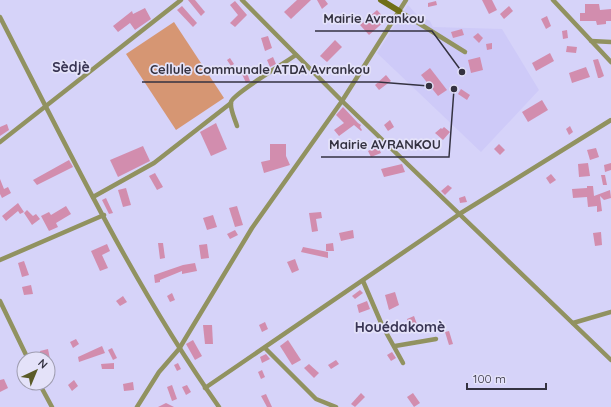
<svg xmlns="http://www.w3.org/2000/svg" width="611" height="407" font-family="Quicksand,sans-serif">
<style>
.built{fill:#cecaf8}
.green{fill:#d69673}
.building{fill:#d28dae}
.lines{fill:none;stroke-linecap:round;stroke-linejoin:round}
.street{stroke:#919260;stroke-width:4.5}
.secondary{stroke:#706f18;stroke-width:6}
.labels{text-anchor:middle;stroke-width:3.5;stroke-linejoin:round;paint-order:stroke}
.quarter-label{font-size:14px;font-weight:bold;fill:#383453;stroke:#e4e2f9}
.leader{fill:none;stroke:#343241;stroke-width:1.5}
.callout-dot{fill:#343241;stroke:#e4e2f9;stroke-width:1.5}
.callout-label{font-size:13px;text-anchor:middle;font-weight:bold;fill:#343241;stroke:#e4e2f9;stroke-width:3.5;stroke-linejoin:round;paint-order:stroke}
</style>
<rect width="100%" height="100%" fill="#d6d3f9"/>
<polygon class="built" points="408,5 417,15 430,21 433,27 502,29 539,90 481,152 377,53"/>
<polygon class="green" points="174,22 224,98 176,130 126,54"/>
<g class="building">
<polygon points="188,0 195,0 205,12 201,16"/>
<polygon points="297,0 311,0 291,19 284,12"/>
<polygon points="317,0 325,0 328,4 322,9"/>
<polygon points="482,0 492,0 497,10 489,14"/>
<polygon points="235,1 247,15 235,27 230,23 238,15 230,5"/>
<polygon points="436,1 437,5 428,7 428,3"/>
<polygon points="585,4 599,4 600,10 611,9 611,21 606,21 606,24 597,25 596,21 580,21 580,13 585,13"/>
<polygon points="182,6 197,23 193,27 177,10"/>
<polygon points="509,6 513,11 504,19 500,14"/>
<polygon points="145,8 151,19 135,30 130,23 118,32 113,26 132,11 133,14"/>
<polygon points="377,10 386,20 369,35 360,25"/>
<polygon points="547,16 551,26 546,29 541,19"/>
<polygon points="462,29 464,35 453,38 451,32"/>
<polygon points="567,30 568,38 563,39 562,31"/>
<polygon points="478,33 483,38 479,43 473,37"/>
<polygon points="268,36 272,48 265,51 261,38"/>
<polygon points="335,40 342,47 327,62 320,56"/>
<polygon points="492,43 492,49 487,50 486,44"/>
<polygon points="567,46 577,47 576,53 566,52"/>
<polygon points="550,53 554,61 536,71 532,63"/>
<polygon points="273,57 276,64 270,67 267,60"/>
<polygon points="480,57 483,70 471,73 468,60"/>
<polygon points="230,58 234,64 231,66 227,60"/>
<polygon points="598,59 604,76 600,78 598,78 593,60"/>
<polygon points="586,67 590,77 572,83 569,73"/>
<polygon points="430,68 447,90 438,96 421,75"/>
<polygon points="247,73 250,81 246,83 242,74"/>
<polygon points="386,75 391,81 379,90 375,85"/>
<polygon points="461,89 470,95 467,100 458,94"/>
<polygon points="542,100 548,110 528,122 522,112"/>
<polygon points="343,107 358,123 361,125 360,127 362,130 361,131 354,125 339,136 334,130 344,123 336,115"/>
<polygon points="390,120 394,127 388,131 384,125"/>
<polygon points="216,123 227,149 211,156 200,132"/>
<polygon points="7,124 9,130 0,136 0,127"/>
<polygon points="570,126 573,132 569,135 566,129"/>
<polygon points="444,127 450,132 443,140 435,133 441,128 442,129"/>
<polygon points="270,144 286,144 286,156 290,165 264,173 261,162 270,160"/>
<polygon points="499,144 505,150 500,155 494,149"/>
<polygon points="143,146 150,161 118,177 110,160"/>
<polygon points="378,146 381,153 371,157 368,151"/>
<polygon points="596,148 599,157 590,160 587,150"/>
<polygon points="69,160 73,167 37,185 33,180"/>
<polygon points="588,163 590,176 579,177 578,164"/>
<polygon points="611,163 611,170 605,172 604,165"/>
<polygon points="402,164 405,172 384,177 381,169"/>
<polygon points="155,173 163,187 157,190 149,176"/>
<polygon points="551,174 556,180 550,184 546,178"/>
<polygon points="601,175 605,175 607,185 603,185"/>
<polygon points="0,179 4,189 8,187 11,193 2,198 0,194"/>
<polygon points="448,185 452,188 445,195 441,191"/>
<polygon points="587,186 593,186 594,196 610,190 611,198 604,200 600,196 602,211 597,212 597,206 588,207 587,197 573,198 572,189 587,188"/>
<polygon points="126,188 131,205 123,207 118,190"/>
<polygon points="465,196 467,202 460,203 459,198"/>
<polygon points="106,198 113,213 109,214 102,200"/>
<polygon points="18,203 24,212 20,214 18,211 6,221 2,216"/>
<polygon points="66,206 71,214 56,223 58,227 49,231 41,216 49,212 51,215"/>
<polygon points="237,206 243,225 235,227 229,208"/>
<polygon points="27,210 33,216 36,214 40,219 32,225 24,213"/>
<polygon points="321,212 322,218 316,219 318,231 312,232 309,213"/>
<polygon points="213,215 217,227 207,230 203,218"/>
<polygon points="235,230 238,235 230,239 227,234"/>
<polygon points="353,230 354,238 341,241 339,233"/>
<polygon points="601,232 602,245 595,246 593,233"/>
<polygon points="158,243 163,243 165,258 160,259"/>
<polygon points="333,243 334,251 326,251 326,244"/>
<polygon points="107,244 110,251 102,255 108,268 100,271 91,251"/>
<polygon points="207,244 209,258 201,259 199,245"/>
<polygon points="303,247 328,252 328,258 301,252"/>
<polygon points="295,259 299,270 292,273 287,262"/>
<polygon points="24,261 29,275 22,277 18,263"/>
<polygon points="195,263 197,271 182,274 182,271 160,280 160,282 155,283 154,275 183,265"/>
<polygon points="31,285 33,294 24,295 22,287"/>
<polygon points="360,290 363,293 355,299 352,296"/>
<polygon points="395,292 399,305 389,310 385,295"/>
<polygon points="172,293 175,300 170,302 167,296"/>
<polygon points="123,296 127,302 120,306 116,301"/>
<polygon points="367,301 370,309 359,313 357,305"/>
<polygon points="414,316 418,327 411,330 407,319"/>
<polygon points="265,322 268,329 262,332 259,325"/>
<polygon points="203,325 212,325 213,344 205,344"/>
<polygon points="449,331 453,344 449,345 445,332"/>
<polygon points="76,339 79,344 73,348 70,342"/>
<polygon points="193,340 202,356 195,360 186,344"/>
<polygon points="288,340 301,360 292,365 280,346"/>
<polygon points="102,346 105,353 79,362 78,357"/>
<polygon points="112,348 117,358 113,360 108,350"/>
<polygon points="48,349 50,359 42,359 40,351"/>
<polygon points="392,352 396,358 391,361 387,355"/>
<polygon points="266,354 270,359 262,363 260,357"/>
<polygon points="336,360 339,364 331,369 328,365"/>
<polygon points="114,363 114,369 102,369 101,364"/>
<polygon points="178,363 181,369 177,371 174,365"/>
<polygon points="309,364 319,373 314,378 304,368"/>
<polygon points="262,370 265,377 261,379 258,372"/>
<polygon points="4,379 8,388 0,392 0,380"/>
<polygon points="74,380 78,386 72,391 68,385"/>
<polygon points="133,382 134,390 124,391 123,384"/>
<polygon points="172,385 177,399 172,401 167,387"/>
<polygon points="187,385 191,392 186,395 182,387"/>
<polygon points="361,393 365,397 355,407 351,404"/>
<polygon points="413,393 420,403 414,407 407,397"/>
<polygon points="266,394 272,407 267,407 261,396"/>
<polygon points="166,403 174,407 158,407"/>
</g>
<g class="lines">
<g class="street">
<polyline points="242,0 342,101 611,360"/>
<polyline points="553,0 611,62"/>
<polyline points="399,11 465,52"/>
<path d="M0 17C68 149 133 285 219 407"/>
<polyline points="591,41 611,42"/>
<path d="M237 126C235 119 230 110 231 102 233 94 286 62 296 55"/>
<polyline points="0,142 181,0"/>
<polyline points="93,197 154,163 231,103"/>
<polyline points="0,260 104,215"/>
<polyline points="363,281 382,325 403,363"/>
<polyline points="0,301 28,359"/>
<polyline points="573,323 611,312"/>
<polyline points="395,346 436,339"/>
<polyline points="265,348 316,399 336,407"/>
<polyline points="39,383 52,407"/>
<polyline points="205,388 461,213 611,120"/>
<polyline points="137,407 159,372 179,349 252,228 342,101 406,0"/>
</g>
<polyline class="secondary" points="381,0 399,11"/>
</g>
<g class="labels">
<g class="quarter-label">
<text x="71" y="72">Sèdjè</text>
<text x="400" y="332">Houédakomè</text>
</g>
</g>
<path class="leader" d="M462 72L432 31H315M429 86L378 82H142M454 89L449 157H321"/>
<g class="callout-dot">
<circle cx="462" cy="72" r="4"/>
<circle cx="429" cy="86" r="4"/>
<circle cx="454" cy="89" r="4"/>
</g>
<g class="callout-label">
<text x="374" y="23">Mairie Avrankou</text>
<text x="260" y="74">Cellule Communale ATDA Avrankou</text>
<text x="385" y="149">Mairie AVRANKOU</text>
</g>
<g transform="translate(36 371) rotate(44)"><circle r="19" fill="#e4e2f9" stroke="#9e9caf"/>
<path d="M0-3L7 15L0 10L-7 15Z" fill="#5b5b28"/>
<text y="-6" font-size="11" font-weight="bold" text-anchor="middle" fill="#343241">N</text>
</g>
<path d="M467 383v6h79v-6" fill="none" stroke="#343241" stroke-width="2"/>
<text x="473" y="383" font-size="12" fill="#343241" stroke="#e4e2f9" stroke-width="3" paint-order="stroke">100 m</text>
</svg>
